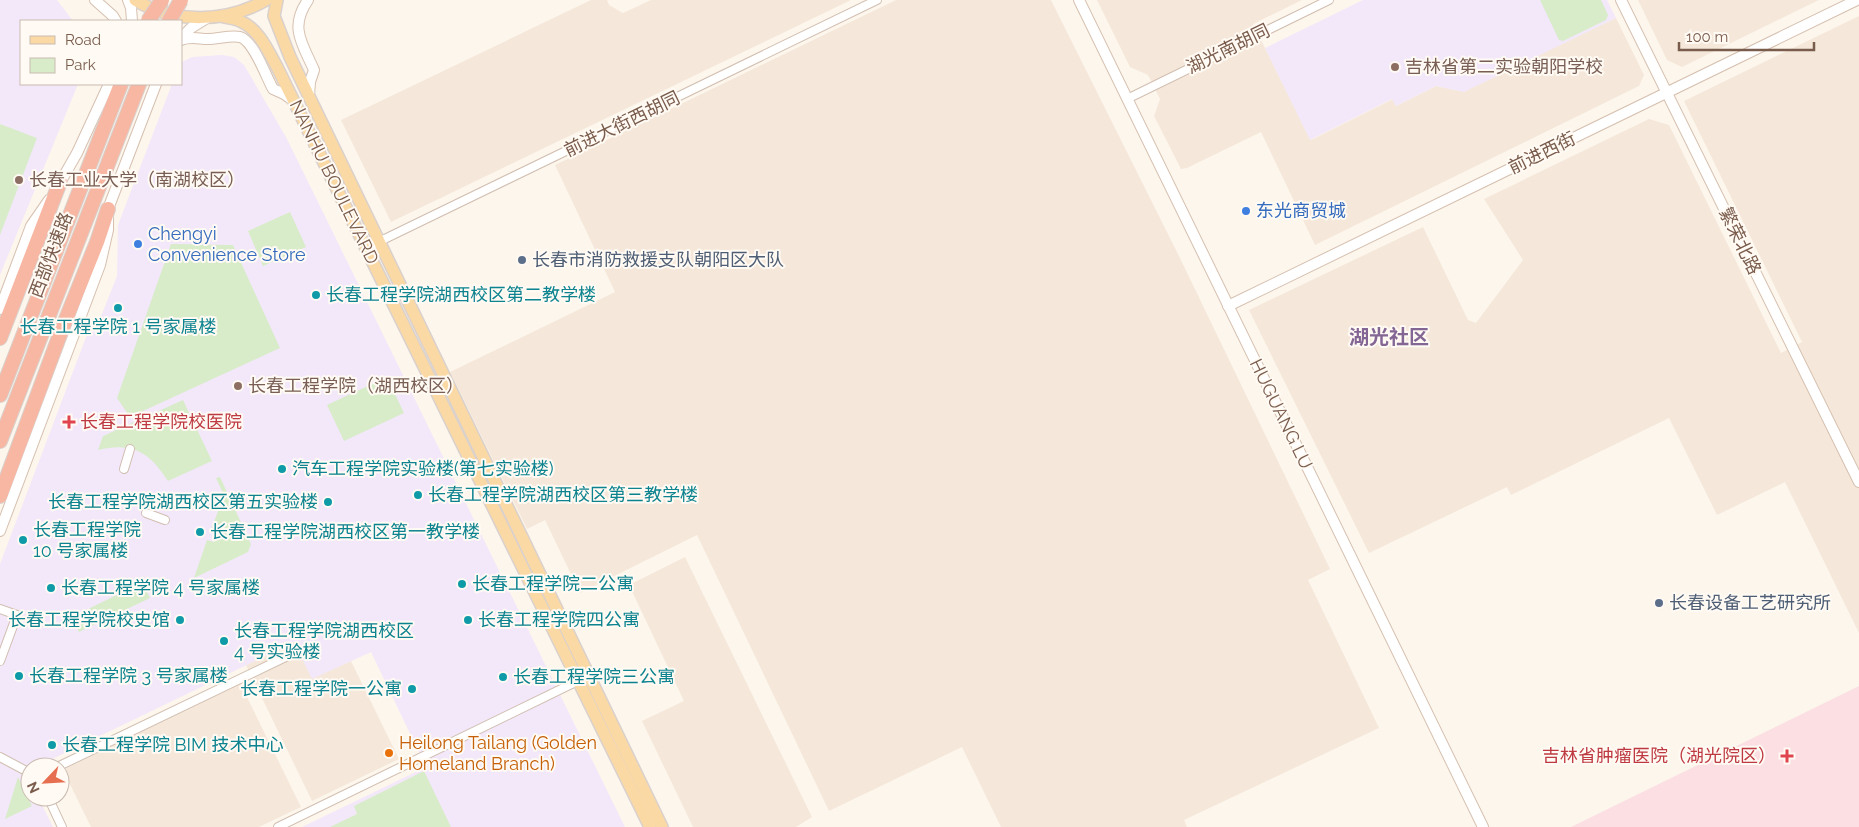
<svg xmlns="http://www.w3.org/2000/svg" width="1859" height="827" font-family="Raleway,'Noto Sans SC',sans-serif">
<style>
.residential{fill:#f5e8da}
.education{fill:#f3e8fa}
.medical{fill:#fbdfe3}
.green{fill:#d8ecc9}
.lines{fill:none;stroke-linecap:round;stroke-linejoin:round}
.street-casing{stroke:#d1beb0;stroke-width:10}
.secondary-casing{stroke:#d6c0b0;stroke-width:12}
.primary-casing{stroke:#dad1cd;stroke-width:14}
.highway-casing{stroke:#dad1cd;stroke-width:16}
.street{stroke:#fff;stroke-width:8}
.secondary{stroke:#fff;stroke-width:10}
.primary{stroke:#fbd9a5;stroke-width:11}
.highway{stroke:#f7b7a3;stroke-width:14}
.highway-bridge-casing{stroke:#dad1cd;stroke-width:16;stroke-linecap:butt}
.highway-bridge{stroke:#f7b7a3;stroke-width:14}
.education-dot{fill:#8d6e63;stroke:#fffaf3;stroke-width:2}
.shop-dot{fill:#3f7fe0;stroke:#fffaf3;stroke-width:2}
.service-dot{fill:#5c6f8a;stroke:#fffaf3;stroke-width:2}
.culture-dot{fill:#0f9aa8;stroke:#fffaf3;stroke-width:2}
.health-dot{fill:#e0444e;stroke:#fffaf3;stroke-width:2}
.food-dot{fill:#e8710a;stroke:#fffaf3;stroke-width:2}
.labels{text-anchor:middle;stroke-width:4;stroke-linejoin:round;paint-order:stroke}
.street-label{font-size:18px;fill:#7a5c4d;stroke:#fffaf3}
.education-label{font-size:18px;fill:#785e54;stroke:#fffaf3;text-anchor:start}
.shop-label{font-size:18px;fill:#366cbe;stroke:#fffaf3;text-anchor:start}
.service-label{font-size:18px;fill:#4e5e75;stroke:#fffaf3;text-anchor:start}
.culture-label{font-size:18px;fill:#0d838f;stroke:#fffaf3;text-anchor:start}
.health-label{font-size:18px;fill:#be3a42;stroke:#fffaf3;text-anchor:start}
.food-label{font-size:18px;fill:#c56008;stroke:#fffaf3;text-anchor:start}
.quarter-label{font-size:20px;font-weight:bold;fill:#846695;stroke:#fffaf3}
</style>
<rect width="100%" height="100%" fill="#fdf6ec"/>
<g class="residential">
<polygon points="591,0 607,0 609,5 623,13 651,0 851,0 391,222 341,120"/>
<polygon points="896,0 1051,0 1178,254 1330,569 1308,580 1379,728 1184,820 1187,827 1001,827 962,747 829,811 697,535 580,593 545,520 527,529 450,372 615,292 555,165"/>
<polygon points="1097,0 1302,0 1253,24 1311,140 1393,99 1396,106 1436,86 1461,91 1616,18 1644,75 1639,86 1315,245 1261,132 1187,168 1181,169 1154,116 1160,99 1148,75 1130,67"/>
<polygon points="1638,0 1819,0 1682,67 1667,60"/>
<polygon points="1859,16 1859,633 1785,482 1717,515 1669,418 1511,495 1507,487 1369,553 1249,310 1423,227 1468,320 1476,323 1523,260 1484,199 1649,119 1669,125 1781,353 1802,342 1684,101"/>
<polygon points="685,557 812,817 796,827 693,827 642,721 684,701 629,585"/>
<polygon points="294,642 312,678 351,661 399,759 312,801 246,665"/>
<polygon points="240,683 301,807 259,827 91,827 63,770"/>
</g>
<g class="education">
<polygon points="0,0 57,0 73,21 21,21 21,84 78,84 0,275"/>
<polygon points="1363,0 1607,0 1616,18 1464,92 1436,86 1396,106 1392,99 1310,140 1265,48"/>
<polygon points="222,55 234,57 244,65 286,137 625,827 302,827 426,767 371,652 312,679 294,642 40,765 40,767 30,767 30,797 38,797 53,827 0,827 0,564 91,324 102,314 117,276 118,225 172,84 181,84 182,62 192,57"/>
</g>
<polygon class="medical" points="1859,686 1859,827 1571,827"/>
<g class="green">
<polygon points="1540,0 1601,0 1608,15 1606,20 1563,41 1559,40"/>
<polygon points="0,124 37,138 0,235"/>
<polygon points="290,212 306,247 263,266 248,231"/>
<polygon points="171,244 233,245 280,348 130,417 117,398"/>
<polygon points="387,377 404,413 344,441 327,405"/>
<path d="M183 400 212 461 168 481C149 452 133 442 98 450L103 436Z"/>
<polygon points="220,477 251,544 248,552 194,578 207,540 214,542 217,532 211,530 224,495 216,478"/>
<polygon points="139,584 146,590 150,598 79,632 75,623 80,613"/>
<polygon points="424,771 451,827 330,827 357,814 354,806"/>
<polygon points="18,777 32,806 5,819"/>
</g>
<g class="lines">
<g class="street-casing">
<g id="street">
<polyline points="1127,99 1329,0"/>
<polyline points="366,248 877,0"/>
<polyline points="124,469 130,449"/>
<polyline points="146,513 165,520"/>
<polyline points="0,609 17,615 0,661"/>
<polyline points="0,757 30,773"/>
<polyline points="57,767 294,653"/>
<polyline points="48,797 62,827"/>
<polyline points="278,827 588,676"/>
</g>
</g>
<g class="secondary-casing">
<g id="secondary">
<polyline points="95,0 113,16 116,21"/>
<polyline points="128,0 131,8 132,21"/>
<path d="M308 0C289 27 302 43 314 70L310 82 309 95"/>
<polyline points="1079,0 1483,827"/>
<polyline points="1621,0 1859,482"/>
<polyline points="181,38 191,28 207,18"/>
<path d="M181 40C190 36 199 39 208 39 218 39 230 35 240 37 254 41 266 77 273 89L284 94 294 101"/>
<polyline points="57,188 77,153 109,84"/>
<polyline points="1228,306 1857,0"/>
<polyline points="0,309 31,226 49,200"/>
<polyline points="0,531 100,265 108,230 108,209 156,84"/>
</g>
</g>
<g class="primary-casing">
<g id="primary">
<path d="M135 0C175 24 226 23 266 0"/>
<polyline points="277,0 274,16 290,57 662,827"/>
<path d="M221 16C227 18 235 18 240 21 259 29 268 51 277 67L650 827"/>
</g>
</g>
<g class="highway-casing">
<g id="highway">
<polyline points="0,338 60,182"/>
<polyline points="0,395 121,84"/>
<polyline points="0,441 139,84"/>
<polyline points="0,496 62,329 97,242 108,209"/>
</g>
</g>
<use href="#street" class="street"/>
<use href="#secondary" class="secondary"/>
<use href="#primary" class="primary"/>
<use href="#highway" class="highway"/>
<g class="highway-bridge-casing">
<g id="highway-bridge">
<polyline points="148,21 162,0"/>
<polyline points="169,21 181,0"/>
</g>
</g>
<use href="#highway-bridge" class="highway-bridge"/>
</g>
<g class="education-dot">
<circle cx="1395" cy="67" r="5"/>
<circle cx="19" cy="180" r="5"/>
<circle cx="238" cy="386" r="5"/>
</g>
<g class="shop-dot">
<circle cx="1246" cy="211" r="5"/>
<circle cx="138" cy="244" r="5"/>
</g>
<g class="service-dot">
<circle cx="522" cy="260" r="5"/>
<circle cx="1659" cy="603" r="5"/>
</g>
<g class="culture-dot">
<circle cx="316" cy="295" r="5"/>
<circle cx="118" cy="308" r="5"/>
<circle cx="282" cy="469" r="5"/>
<circle cx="418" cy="495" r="5"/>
<circle cx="328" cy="502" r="5"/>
<circle cx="200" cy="532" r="5"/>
<circle cx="23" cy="540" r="5"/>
<circle cx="462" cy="584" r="5"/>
<circle cx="51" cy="588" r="5"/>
<circle cx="180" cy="620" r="5"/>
<circle cx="468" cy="620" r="5"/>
<circle cx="224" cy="641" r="5"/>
<circle cx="19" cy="676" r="5"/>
<circle cx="503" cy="677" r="5"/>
<circle cx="412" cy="689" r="5"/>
<circle cx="52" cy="745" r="5"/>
</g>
<g class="health-dot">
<path d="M66.5 414.5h5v5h5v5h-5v5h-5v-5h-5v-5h5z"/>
<path d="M1784.5 748.5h5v5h5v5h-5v5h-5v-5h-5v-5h5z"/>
</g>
<circle class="food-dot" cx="389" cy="753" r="5"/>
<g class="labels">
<g class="street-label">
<text transform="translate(1228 49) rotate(-26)" y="6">湖光南胡同</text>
<text transform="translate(622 124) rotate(-26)" y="6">前进大街西胡同</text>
<text transform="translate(1542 153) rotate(-26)" y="6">前进西街</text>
<text transform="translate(334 182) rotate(64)" y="6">NANHU BOULEVARD</text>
<text transform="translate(1740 241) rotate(64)" y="6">繁荣北路</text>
<text transform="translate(51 255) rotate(-69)" y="6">西部快速路</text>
<text transform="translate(1281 414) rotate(64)" y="6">HUGUANG LU</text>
</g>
<g class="education-label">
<text x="1405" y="73">吉林省第二实验朝阳学校</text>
<text x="29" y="186">长春工业大学（南湖校区）</text>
<text x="248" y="392">长春工程学院（湖西校区）</text>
</g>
<g class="shop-label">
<text x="1256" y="217">东光商贸城</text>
<text x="148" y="240">Chengyi<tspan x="148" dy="21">Convenience Store</tspan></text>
</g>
<g class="service-label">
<text x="532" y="266">长春市消防救援支队朝阳区大队</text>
<text x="1669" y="609">长春设备工艺研究所</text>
</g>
<g class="culture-label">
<text x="326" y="301">长春工程学院湖西校区第二教学楼</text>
<text x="118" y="333" text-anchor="middle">长春工程学院 1 号家属楼</text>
<text x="292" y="475">汽车工程学院实验楼(第七实验楼)</text>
<text x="428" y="501">长春工程学院湖西校区第三教学楼</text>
<text x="318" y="508" text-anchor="end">长春工程学院湖西校区第五实验楼</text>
<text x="33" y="536">长春工程学院<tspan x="33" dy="21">10 号家属楼</tspan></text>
<text x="210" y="538">长春工程学院湖西校区第一教学楼</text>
<text x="472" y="590">长春工程学院二公寓</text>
<text x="61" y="594">长春工程学院 4 号家属楼</text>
<text x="170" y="626" text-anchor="end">长春工程学院校史馆</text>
<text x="478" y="626">长春工程学院四公寓</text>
<text x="234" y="637">长春工程学院湖西校区<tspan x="234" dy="21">4 号实验楼</tspan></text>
<text x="29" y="682">长春工程学院 3 号家属楼</text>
<text x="513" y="683">长春工程学院三公寓</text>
<text x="402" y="695" text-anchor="end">长春工程学院一公寓</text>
<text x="62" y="751">长春工程学院 BIM 技术中心</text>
</g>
<g class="health-label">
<text x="80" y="428">长春工程学院校医院</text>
<text x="1776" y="762" text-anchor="end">吉林省肿瘤医院（湖光院区）</text>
</g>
<g class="food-label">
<text x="399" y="749">Heilong Tailang (Golden<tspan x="399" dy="21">Homeland Branch)</tspan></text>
</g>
<g class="quarter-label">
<text x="1389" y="344">湖光社区</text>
</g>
</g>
<rect x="20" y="20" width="162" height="65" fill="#fffaf3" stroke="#cabbb1"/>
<rect x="30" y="36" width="25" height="8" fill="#fbd9a5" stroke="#cabbb1"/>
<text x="65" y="45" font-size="15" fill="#7a5c4d">Road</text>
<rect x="30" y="58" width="25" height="15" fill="#d8ecc9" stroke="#cabbb1"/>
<text x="65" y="70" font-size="15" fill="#7a5c4d">Park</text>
<g transform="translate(45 782) rotate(245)"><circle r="24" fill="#fffaf3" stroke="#cabbb1"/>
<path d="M0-4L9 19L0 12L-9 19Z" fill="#e76f51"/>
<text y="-8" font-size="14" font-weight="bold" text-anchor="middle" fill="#7a5c4d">N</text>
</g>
<path d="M1679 42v8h135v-8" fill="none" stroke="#7a5c4d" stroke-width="2.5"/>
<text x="1686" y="42" font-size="15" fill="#7a5c4d" stroke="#fffaf3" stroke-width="4" paint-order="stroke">100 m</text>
</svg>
